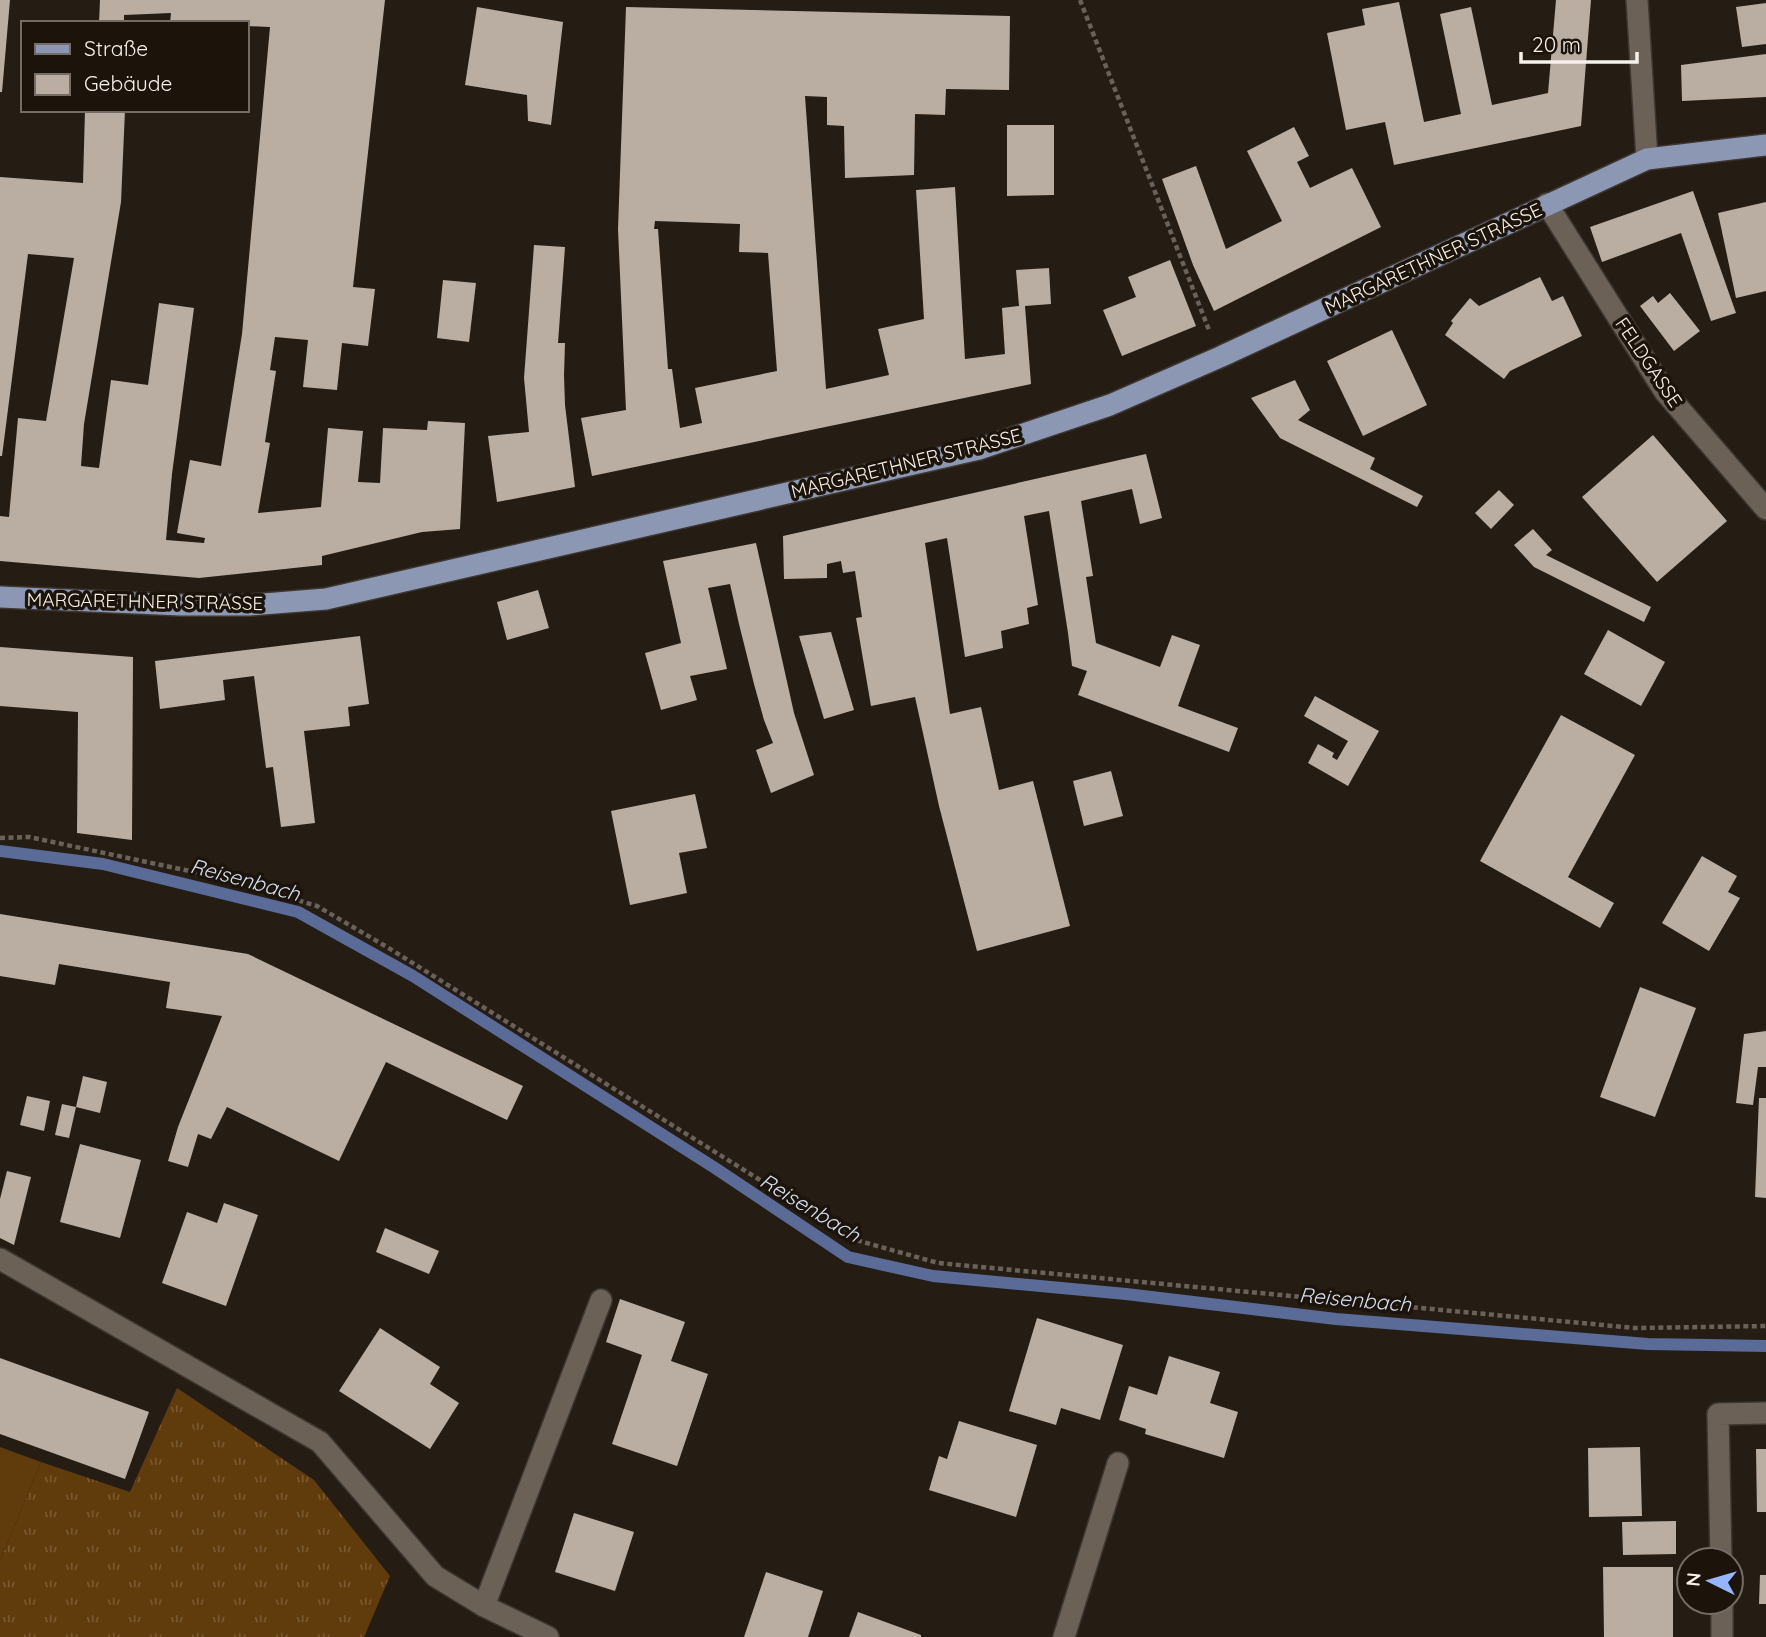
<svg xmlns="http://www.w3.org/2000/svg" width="1766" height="1637" font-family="Quicksand,sans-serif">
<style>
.grass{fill:url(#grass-tufts)}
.garden{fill:#603b0b}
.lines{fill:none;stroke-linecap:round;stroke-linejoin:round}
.stream{stroke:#5a6b98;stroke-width:12}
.building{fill:#baaea3;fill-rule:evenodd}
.street-casing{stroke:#3d3631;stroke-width:24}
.primary-casing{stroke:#3d3631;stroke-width:24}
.path{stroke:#6a625a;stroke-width:4.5;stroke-dasharray:5 3.5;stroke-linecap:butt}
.street{stroke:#6b6157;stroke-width:21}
.primary{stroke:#8c98b3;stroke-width:21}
.labels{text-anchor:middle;stroke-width:7;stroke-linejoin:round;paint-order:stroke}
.street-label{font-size:19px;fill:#f7f1eb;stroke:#1c140b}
.water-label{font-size:21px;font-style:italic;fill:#d5dff3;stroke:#1c140b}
</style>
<defs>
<pattern id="grass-tufts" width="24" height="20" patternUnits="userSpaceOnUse" patternTransform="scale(1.75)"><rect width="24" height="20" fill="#603b0b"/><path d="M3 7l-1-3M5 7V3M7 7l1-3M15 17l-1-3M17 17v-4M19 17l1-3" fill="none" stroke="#78582f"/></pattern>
</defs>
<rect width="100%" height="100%" fill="#251d14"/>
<polygon class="grass" points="177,1388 314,1480 390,1576 364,1637 0,1637 0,1561 41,1462 130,1492"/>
<polygon class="garden" points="0,1447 41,1462 0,1561"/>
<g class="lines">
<polyline class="stream" points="0,851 103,864 298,912 413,976 715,1168 848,1257 933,1276 1126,1294 1336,1319 1648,1344 1766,1346"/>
</g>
<g class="building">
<polygon points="0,0 10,0 2,92 0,92"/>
<polygon points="100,0 385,0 353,287 375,289 368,346 342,343 337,390 303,387 308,340 275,337 270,370 276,371 265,442 270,443 258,513 321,507 328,428 363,431 358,482 380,483 383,428 427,430 428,421 465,423 460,529 422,532 322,556 322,565 199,578 0,561 0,516 9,517 18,418 46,421 74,258 28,254 2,456 0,456 0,177 83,183 85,110 125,110 121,202 84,424 81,466 99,468 111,380 148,385 159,303 194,308 172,474 166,540 204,543 205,538 177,533 190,460 221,466 242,334 270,27 247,26 247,23 170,23 171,13 124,15 124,23 99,23"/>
<polygon points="1556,0 1591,0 1581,126 1394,165 1385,122 1346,130 1327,33 1365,25 1362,9 1399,2 1424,122 1461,114 1440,14 1471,7 1492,105 1548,93"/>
<polygon points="1766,3 1766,44 1742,47 1736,7"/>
<polygon points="477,7 563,22 551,125 528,121 527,95 465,85"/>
<path d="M626 7 1010 16 1009 90 946 89 945 115 915 114 914 175 845 178 844 126 827 125V97L805 96 826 389 889 375 878 329 924 319 916 190 955 187 965 359 1005 354 1002 308 1019 306 1016 270 1049 268 1051 304 1025 306 1031 384 592 476 581 418 626 410 618 229ZM655 221 740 224 739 252 768 253 777 371 695 388 702 423 680 428 672 369H668L658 229H654Z"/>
<polygon points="1766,54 1766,97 1682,101 1681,65"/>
<polygon points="1007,125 1054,125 1054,195 1007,196"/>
<polygon points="1294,127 1309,156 1297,162 1310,188 1352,168 1381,227 1214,311 1193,265 1162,179 1196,166 1226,249 1282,221 1247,151"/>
<polygon points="1693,191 1736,313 1711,321 1681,233 1602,262 1590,227"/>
<polygon points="1766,202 1766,291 1736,298 1718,213"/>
<polygon points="534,245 565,247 558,343 565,343 564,375 565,405 575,487 497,502 488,436 529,432 524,378"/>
<polygon points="1170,260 1196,326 1122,356 1103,310 1136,297 1128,277"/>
<polygon points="1540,277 1552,301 1563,296 1582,336 1510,371 1504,379 1445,335 1453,323 1451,321 1470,298 1479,306"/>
<polygon points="443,280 476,283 469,342 437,338"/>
<polygon points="1670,293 1700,331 1674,351 1640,306 1653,296 1658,303"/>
<polygon points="1392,330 1427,405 1363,436 1327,361"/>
<polygon points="1295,380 1310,410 1298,420 1375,458 1370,469 1423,496 1417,507 1280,438 1251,398"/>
<polygon points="1653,435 1727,521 1657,582 1582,497"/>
<polygon points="1146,454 1162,518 1140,524 1132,489 1081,501 1093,576 1086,577 1096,643 1160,667 1172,635 1200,645 1178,706 1238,728 1229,752 1078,695 1087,671 1072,666 1068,633 1049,511 1024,516 1038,605 1027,608 1029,624 1001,631 1003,648 965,657 947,538 925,543 950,714 981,707 999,790 1033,781 1070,926 977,951 939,806 915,697 871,706 856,618 862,617 855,571 843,573 841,561 827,564 827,578 784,579 783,536"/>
<polygon points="1499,490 1514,505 1491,529 1475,513"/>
<polygon points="1533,529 1552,550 1546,555 1651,607 1644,622 1534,567 1514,545"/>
<polygon points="756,543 794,713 814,775 771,793 756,750 773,743 764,720 754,684 739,624 730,584 708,588 727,669 690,676 697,700 661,710 645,653 681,643 663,561"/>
<polygon points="538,590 549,628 507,640 497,602"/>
<polygon points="1608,630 1665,662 1641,706 1584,674"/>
<polygon points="831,632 854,710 824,719 799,636"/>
<polygon points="360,636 369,704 348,707 350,726 304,731 315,823 281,827 273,767 266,768 254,676 223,680 225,700 160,709 155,661"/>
<polygon points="0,647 133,657 132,840 77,833 78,712 0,706"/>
<polygon points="1315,696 1379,731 1348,786 1308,763 1318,744 1334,753 1332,757 1337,760 1348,741 1304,716"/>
<polygon points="1561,715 1635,755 1568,877 1614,903 1600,928 1480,861"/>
<polygon points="1111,771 1123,816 1084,826 1073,781"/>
<polygon points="695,794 707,848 679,853 687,893 630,905 611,811"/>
<polygon points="1702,856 1737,876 1728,892 1740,898 1709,951 1662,923"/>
<polygon points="0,914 248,954 523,1086 507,1120 386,1062 339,1161 227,1107 211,1139 198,1134 188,1167 168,1161 178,1127 222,1016 166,1008 170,982 59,964 55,985 0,976"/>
<polygon points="1640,987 1696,1008 1655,1117 1600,1097"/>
<polygon points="1766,1031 1766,1067 1758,1067 1753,1105 1736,1103 1744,1034"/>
<polygon points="83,1076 107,1082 100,1113 76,1107"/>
<polygon points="27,1096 50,1101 44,1131 20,1125"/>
<polygon points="1759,1098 1766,1098 1766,1198 1755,1197"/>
<polygon points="62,1104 76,1107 69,1138 55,1135"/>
<polygon points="80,1144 141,1160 120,1238 60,1222"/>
<polygon points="7,1171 31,1177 14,1245 0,1238 0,1199"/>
<polygon points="224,1203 258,1215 226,1306 162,1283 187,1212 217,1223"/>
<polygon points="385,1228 439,1251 429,1274 376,1252"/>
<polygon points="620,1299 685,1322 671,1361 708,1374 677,1466 612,1444 642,1355 606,1342"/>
<polygon points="1037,1318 1123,1345 1100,1420 1061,1408 1056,1425 1009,1411"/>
<polygon points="380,1328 440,1367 430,1384 459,1403 430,1449 339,1391"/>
<polygon points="1169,1356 1220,1372 1210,1403 1238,1412 1224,1458 1145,1434 1146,1429 1119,1420 1129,1386 1157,1395"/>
<polygon points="0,1358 149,1412 125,1479 0,1434"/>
<polygon points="959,1421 1037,1445 1016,1517 929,1490 939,1456 947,1459"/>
<polygon points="1640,1447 1642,1516 1589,1517 1588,1448"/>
<polygon points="1756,1449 1766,1449 1766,1512 1757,1512"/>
<polygon points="574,1513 634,1532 615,1591 555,1572"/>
<polygon points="1676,1521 1676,1554 1623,1555 1622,1522"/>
<polygon points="1603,1567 1673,1567 1673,1637 1604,1637"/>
<polygon points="766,1572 823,1591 808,1637 744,1637"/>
<polygon points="1760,1575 1766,1575 1766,1604 1759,1604"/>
<polygon points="858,1612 921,1635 921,1637 849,1637"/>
</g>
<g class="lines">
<g class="street-casing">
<g id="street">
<polyline points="1637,0 1647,159"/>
<polyline points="1547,204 1665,392 1766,509"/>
<polyline points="0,1259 320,1442 435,1576 484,1606 548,1637"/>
<polyline points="1721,1560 1718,1414 1766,1413"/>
<polyline points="1722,1602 1722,1637"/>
<polyline points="484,1606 601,1300"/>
<polyline points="1064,1637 1118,1463"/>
</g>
</g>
<g class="primary-casing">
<polyline id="primary" points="0,597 181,605 250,605 326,599 979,449 1110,405 1220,357 1647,159 1766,145"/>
</g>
<g class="path">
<polyline points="1080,0 1209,330"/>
<polyline points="0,838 29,837 227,879 317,906 387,947 856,1240 938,1263 1635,1328 1766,1326"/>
</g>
<use href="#street" class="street"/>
<use href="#primary" class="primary"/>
</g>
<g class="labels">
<g class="street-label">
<text transform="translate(1433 258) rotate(-25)" y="7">MARGARETHNER STRASSE</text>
<text transform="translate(1649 362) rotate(56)" y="7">FELDGASSE</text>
<text transform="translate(906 463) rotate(-14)" y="7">MARGARETHNER STRASSE</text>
<text transform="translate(145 601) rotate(1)" y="7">MARGARETHNER STRASSE</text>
</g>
<g class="water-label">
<text transform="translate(245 880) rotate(15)" y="7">Reisenbach</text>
<text transform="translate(810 1208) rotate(31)" y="7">Reisenbach</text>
<text transform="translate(1355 1300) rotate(5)" y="7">Reisenbach</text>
</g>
</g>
<rect x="21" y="21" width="228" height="91" fill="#1c140b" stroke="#746c65" stroke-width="2"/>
<rect x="35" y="44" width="35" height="10" fill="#8c98b3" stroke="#746c65" stroke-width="2"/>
<text x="84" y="56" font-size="21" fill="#f7f1eb">Straße</text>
<rect x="35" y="74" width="35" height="21" fill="#baaea3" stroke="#746c65" stroke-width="2"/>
<text x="84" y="91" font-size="21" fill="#f7f1eb">Gebäude</text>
<g transform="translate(1710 1581) rotate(275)"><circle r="33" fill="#1c140b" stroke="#746c65" stroke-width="2"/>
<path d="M0-5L12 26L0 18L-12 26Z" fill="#95b6fd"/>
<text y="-10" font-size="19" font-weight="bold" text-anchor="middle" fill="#f7f1eb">N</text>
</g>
<path d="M1521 52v10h116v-10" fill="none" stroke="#f7f1eb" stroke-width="3.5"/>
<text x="1532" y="52" font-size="21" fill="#f7f1eb" stroke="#1c140b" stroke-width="5" paint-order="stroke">20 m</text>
</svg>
